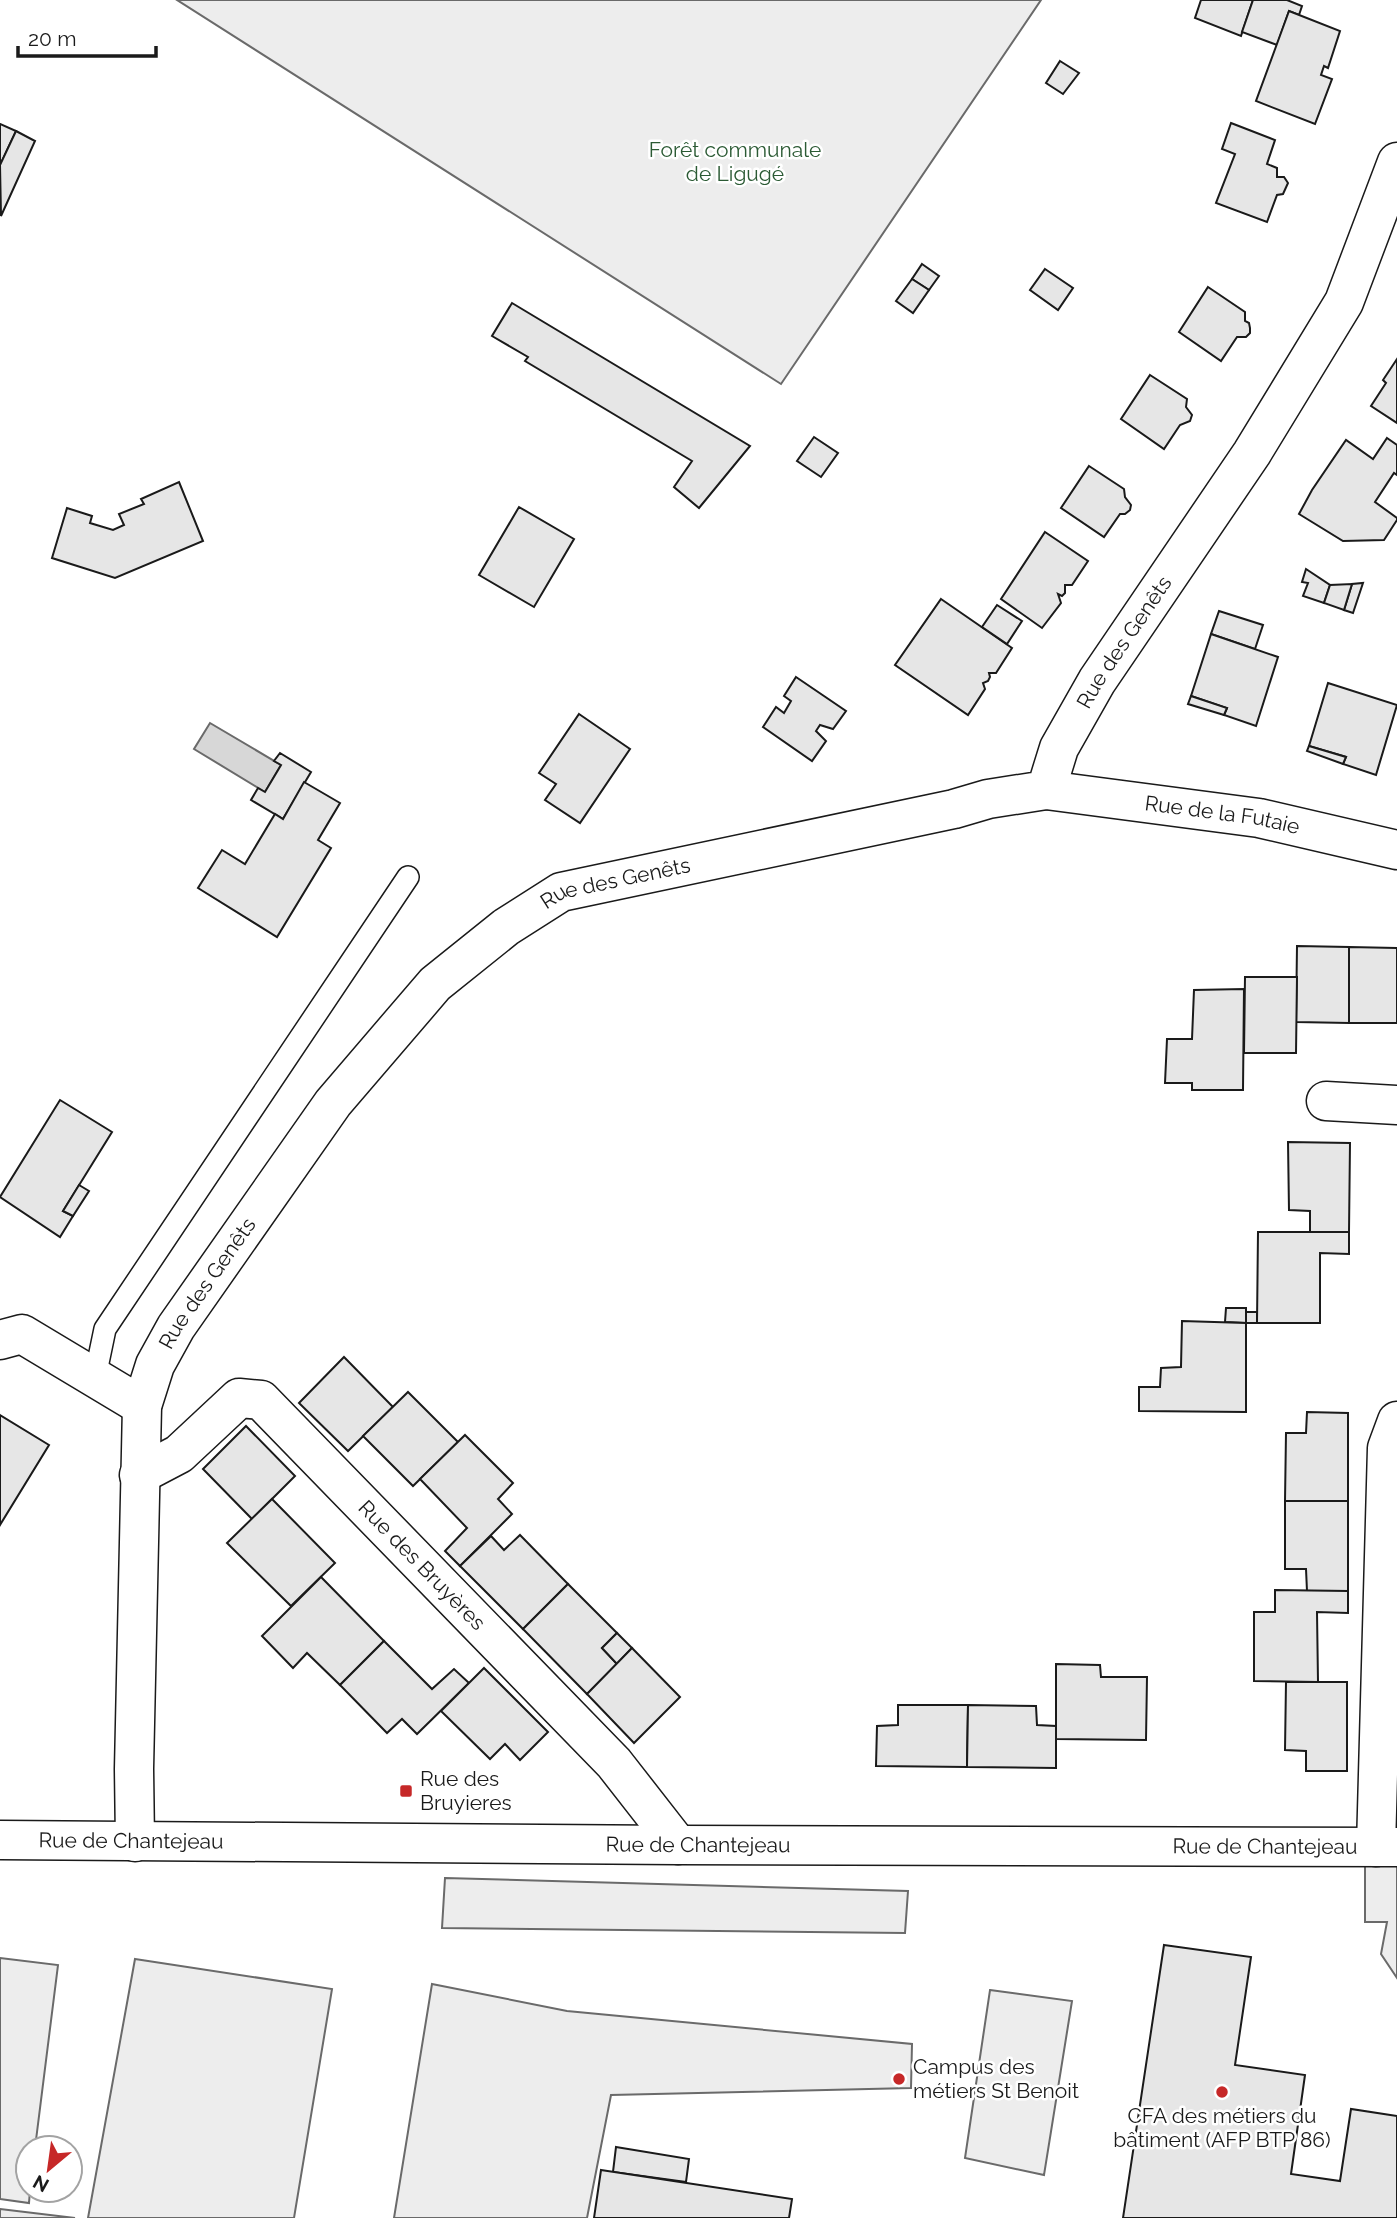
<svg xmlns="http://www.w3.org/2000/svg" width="1397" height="2218" font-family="Raleway,sans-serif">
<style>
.built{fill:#ededed;stroke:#6a6a6a;stroke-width:2}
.water{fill:#d7d7d7;stroke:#6a6a6a;stroke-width:2}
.building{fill:#e6e6e6;stroke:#1a1a1a;stroke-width:2}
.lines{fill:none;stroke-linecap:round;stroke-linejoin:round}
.service-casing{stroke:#1a1a1a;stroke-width:24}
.minor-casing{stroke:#1a1a1a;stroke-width:41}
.service{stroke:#fff;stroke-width:21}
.minor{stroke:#fff;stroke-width:38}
.poi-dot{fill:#c62828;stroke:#fff;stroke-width:2.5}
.labels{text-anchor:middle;stroke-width:5;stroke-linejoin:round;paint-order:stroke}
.park-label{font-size:21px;fill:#2b5a34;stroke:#fff}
.street-label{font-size:21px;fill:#1a1a1a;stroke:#fff}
.poi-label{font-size:21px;fill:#1a1a1a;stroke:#fff;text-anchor:start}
</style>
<rect width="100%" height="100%" fill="#fff"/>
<g class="built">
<polygon points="177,0 1041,0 781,384"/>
<polygon points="1365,1861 1397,1861 1397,1978 1381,1954 1387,1922 1365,1922"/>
<polygon points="445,1878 908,1891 905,1933 442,1928"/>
<polygon points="0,1958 58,1965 35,2148 28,2148 28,2190 30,2190 29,2203 0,2199"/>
<polygon points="135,1959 332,1989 294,2218 88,2218"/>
<polygon points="432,1984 567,2011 912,2044 911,2088 611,2095 587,2218 394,2218"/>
<polygon points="990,1990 1072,2001 1044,2175 965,2158"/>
<polygon points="0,2209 75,2218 0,2218"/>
</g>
<polygon class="water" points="210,723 281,765 265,792 194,749"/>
<g class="building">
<polygon points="1201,0 1253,0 1241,36 1195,18"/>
<polygon points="1253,0 1287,0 1302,6 1299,15 1289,11 1277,45 1242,32"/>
<polygon points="1289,11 1340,31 1328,68 1324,66 1321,75 1332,79 1315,124 1256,101"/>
<polygon points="1060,61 1079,73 1063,94 1046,83"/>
<polygon points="1231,123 1275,140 1267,164 1277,168 1277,177 1284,177 1288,183 1283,194 1277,195 1267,222 1216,203 1235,154 1222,149"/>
<polygon points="0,124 16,131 0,165"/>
<polygon points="16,131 35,141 1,216 0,165"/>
<polygon points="922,264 939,276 929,290 912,279"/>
<polygon points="1045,269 1073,288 1058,310 1030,290"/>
<polygon points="912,279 929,290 913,313 896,301"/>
<polygon points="1208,287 1245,312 1245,321 1249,323 1250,328 1250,333 1246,337 1237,337 1221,361 1179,332"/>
<polygon points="512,303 750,446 699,508 674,487 692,461 525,361 528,357 492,336"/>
<polygon points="1397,359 1397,423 1371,406 1386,383 1383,380"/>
<polygon points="1150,375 1187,399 1186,407 1192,415 1190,421 1180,425 1164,449 1121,419"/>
<polygon points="814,437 838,453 821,477 797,461"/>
<polygon points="1387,438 1397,445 1397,475 1394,473 1375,502 1397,518 1397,520 1384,540 1343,541 1299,514 1312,490 1346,440 1373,459"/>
<polygon points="1089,466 1124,489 1125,497 1131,505 1130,510 1125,514 1120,514 1104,537 1061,508"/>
<polygon points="179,482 203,541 115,578 52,558 67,508 92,516 90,523 113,530 124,525 119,514 144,504 141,499"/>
<polygon points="519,507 574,539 534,607 479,575"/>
<polygon points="1045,532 1088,561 1072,585 1065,585 1065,593 1062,596 1058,594 1061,603 1042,628 1001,599"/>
<polygon points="1306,569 1330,585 1324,603 1303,596 1308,583 1302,582"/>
<polygon points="1363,583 1353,613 1344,610 1352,584"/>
<polygon points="1352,584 1344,610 1324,603 1330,585"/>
<polygon points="941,599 1012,648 996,673 989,673 990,677 988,681 983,683 985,689 968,715 895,665"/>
<polygon points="997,605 1022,621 1007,644 982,627"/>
<polygon points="1219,611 1263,625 1255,649 1211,634"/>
<polygon points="1211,634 1278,657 1256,726 1224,715 1227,708 1191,696"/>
<polygon points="796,677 846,711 833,729 820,725 816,731 826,741 812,761 763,727 776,707 784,713 791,701 784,696"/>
<polygon points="1328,683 1397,705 1376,775 1343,764 1346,757 1309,746"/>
<polygon points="1191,696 1227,708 1224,715 1188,704"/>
<polygon points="579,714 630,749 580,823 545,800 556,784 539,773"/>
<polygon points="1309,746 1346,757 1343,764 1307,751"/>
<polygon points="280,753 311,772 283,819 251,800 258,788 265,792 281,765 274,761"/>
<polygon points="304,782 340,803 318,840 331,848 277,937 198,888 222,850 245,864 275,814 283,819"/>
<polygon points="1297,946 1349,947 1349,1023 1296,1022"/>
<polygon points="1349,947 1397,948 1397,1023 1349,1023"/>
<polygon points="1245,977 1297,977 1296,1053 1244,1053"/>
<polygon points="1244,989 1243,1090 1192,1090 1192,1083 1165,1083 1167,1039 1192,1039 1194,990"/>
<polygon points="60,1100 112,1132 63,1211 73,1216 60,1237 0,1197"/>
<polygon points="1288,1142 1350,1143 1349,1232 1310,1232 1310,1211 1289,1210"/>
<polygon points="79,1185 89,1191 73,1216 63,1211"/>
<polygon points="1258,1232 1349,1232 1349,1254 1320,1253 1320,1323 1257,1323"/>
<polygon points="1226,1308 1246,1308 1246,1323 1225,1322"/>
<rect x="1246" y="1312" width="11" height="11"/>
<polygon points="1182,1321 1246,1323 1246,1412 1139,1411 1139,1387 1160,1387 1161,1368 1181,1367"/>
<polygon points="344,1357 393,1407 348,1451 299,1403"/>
<polygon points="408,1392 458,1442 413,1486 363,1436"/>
<polygon points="1307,1412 1348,1413 1348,1501 1285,1501 1286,1433 1306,1433"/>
<polygon points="0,1415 49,1445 0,1525"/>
<polygon points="246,1426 295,1476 252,1519 203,1469"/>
<polygon points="465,1435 513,1483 498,1499 512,1514 460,1566 445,1551 467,1528 420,1479"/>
<polygon points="272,1499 335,1563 291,1606 227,1543"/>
<polygon points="1285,1501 1348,1501 1348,1591 1307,1591 1306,1569 1285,1569"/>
<polygon points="520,1535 568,1584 523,1629 460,1566 491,1536 504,1550"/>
<polygon points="321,1577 384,1641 340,1685 307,1653 293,1668 262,1636"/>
<polygon points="568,1584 617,1633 602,1648 617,1664 587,1694 523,1629"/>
<polygon points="1275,1590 1348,1591 1348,1613 1317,1612 1318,1682 1254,1681 1254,1612 1275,1612"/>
<polygon points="617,1633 632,1648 617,1664 602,1648"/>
<polygon points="384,1641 432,1689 454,1669 469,1683 417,1734 402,1719 387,1733 340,1685"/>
<polygon points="632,1648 680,1697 634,1743 587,1694"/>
<polygon points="1056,1664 1100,1665 1101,1677 1147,1677 1146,1740 1056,1739"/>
<polygon points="484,1668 548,1732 520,1760 505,1744 490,1759 441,1711"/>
<polygon points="1286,1682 1347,1682 1347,1771 1306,1771 1306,1751 1285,1750"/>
<polygon points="898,1705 968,1705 967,1767 876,1766 877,1726 898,1725"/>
<polygon points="968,1705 1036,1706 1037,1725 1056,1726 1056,1768 967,1767"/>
<polygon points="1164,1945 1251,1957 1235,2065 1305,2075 1291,2174 1340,2181 1351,2109 1397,2116 1397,2218 1123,2218"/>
<polygon points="616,2147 689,2159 686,2182 613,2172"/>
<polygon points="601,2170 792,2199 789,2218 594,2218"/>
</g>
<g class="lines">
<g class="service-casing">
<polyline id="service" points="95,1377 105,1329 408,877"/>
</g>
<g class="minor-casing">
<g id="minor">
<path id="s1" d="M1046 790 1259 818 1397 850"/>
<polyline points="1326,1101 1397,1105"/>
<polyline points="0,1340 22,1334 142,1406"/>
<path id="s2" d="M139 1475 179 1454 239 1398 261 1400 614 1763 678 1845"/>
<path id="s3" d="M0 1840 678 1845 1397 1847"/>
<path id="s4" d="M135 1842 134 1769 142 1406 155 1365 176 1327 333 1103 435 984 506 927 561 892 954 809 988 799 1046 790 1059 748 1097 681 1252 453 1344 302 1397 162"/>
<polyline points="1376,1847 1387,1448 1397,1421"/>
</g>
</g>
<use href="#service" class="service"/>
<use href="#minor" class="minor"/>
</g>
<g class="poi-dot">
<rect x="399" y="1784" width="14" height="14" rx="3.5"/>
<circle cx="899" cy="2079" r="7"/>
<circle cx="1222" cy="2092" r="7"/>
</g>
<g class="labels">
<g class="park-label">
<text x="735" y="157">Forêt communale<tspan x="735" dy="24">de Ligugé</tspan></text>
</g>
<g class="street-label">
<text dy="7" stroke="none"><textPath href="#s4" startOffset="1773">Rue des Genêts</textPath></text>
<text dy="7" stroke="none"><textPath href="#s1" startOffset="178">Rue de la Futaie</textPath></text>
<text dy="7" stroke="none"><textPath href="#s4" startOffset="1164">Rue des Genêts</textPath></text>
<text dy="7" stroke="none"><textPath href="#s4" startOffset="576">Rue des Genêts</textPath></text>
<text dy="7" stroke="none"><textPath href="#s2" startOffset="380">Rue des Bruyères</textPath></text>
<text dy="7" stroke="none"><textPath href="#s3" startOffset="131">Rue de Chantejeau</textPath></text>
<text dy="7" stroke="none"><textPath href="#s3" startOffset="698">Rue de Chantejeau</textPath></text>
<text dy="7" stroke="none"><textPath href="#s3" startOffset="1265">Rue de Chantejeau</textPath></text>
</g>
<g class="poi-label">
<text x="420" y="1786">Rue des<tspan x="420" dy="24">Bruyieres</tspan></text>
<text x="913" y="2074">Campus des<tspan x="913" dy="24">métiers St Benoit</tspan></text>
<text x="1222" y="2123" text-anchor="middle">CFA des métiers du<tspan x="1222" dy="24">bâtiment (AFP BTP 86)</tspan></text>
</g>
</g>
<g transform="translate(49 2169) rotate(209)"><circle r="33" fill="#ffffff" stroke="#a3a3a3" stroke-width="2"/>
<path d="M0-5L12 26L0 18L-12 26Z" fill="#c62828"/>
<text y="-10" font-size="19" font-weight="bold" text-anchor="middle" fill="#1a1a1a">N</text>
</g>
<path d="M18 46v10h138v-10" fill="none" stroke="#1a1a1a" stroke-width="3.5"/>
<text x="28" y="46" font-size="21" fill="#1a1a1a" stroke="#ffffff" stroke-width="5" paint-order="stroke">20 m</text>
</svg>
